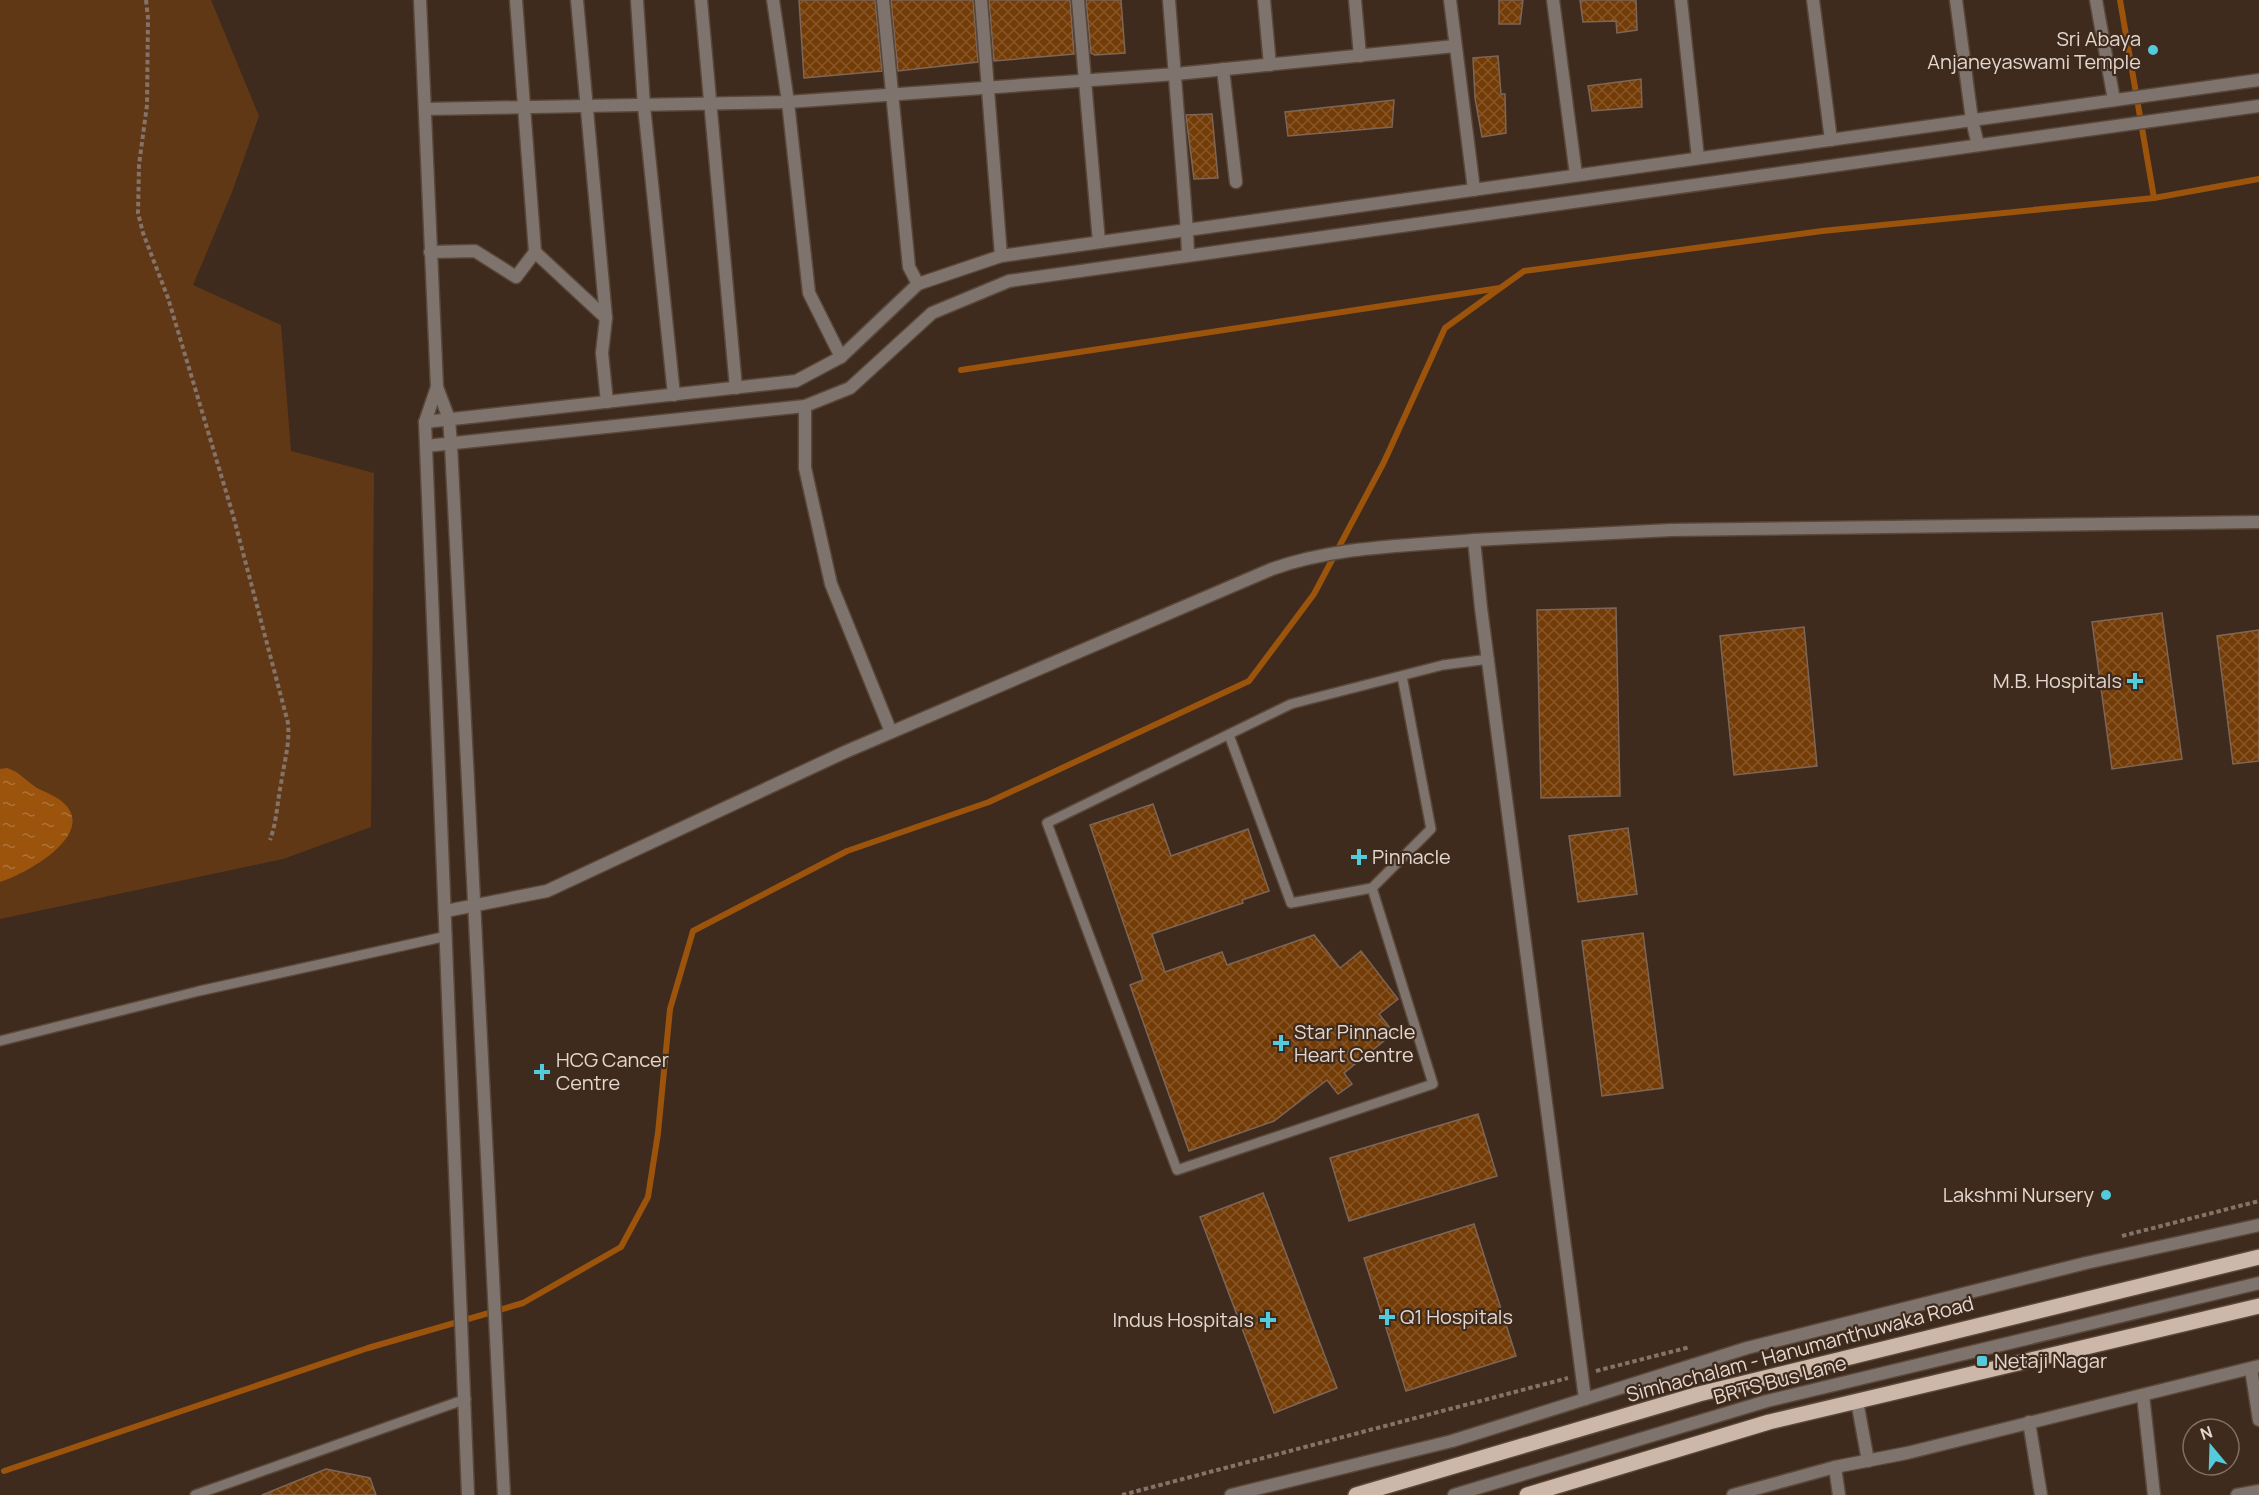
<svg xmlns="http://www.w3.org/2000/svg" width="2259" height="1495" font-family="Manrope,sans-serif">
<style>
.grass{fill:#613816}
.water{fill:url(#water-ripples)}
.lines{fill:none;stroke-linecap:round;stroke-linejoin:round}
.stream{stroke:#9c530c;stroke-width:6}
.building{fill:url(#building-cross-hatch);stroke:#7d6657;stroke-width:1.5}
.service-casing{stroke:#594739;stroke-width:12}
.minor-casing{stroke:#594739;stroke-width:15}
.tertiary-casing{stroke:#594739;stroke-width:15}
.primary-casing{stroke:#594739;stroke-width:18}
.path{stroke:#847368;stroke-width:4;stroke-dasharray:4.5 3;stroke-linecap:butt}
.service{stroke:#7e746d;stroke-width:9}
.minor{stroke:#7e746d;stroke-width:12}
.tertiary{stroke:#7e746d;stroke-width:12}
.primary{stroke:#ccb7a8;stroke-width:15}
.poi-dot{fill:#53cbda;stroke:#3e2b1d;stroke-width:2}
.labels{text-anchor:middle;stroke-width:4.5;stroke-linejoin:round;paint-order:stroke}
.poi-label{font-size:20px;fill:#e4d7cf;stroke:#3e2b1d;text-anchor:start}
.street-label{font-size:20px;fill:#e4d7cf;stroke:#3e2b1d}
</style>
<defs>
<pattern id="water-ripples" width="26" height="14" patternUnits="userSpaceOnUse" patternTransform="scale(1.5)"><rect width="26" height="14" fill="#9c530c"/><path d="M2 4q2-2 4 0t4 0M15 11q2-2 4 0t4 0" fill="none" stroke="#ae733a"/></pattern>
<pattern id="building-cross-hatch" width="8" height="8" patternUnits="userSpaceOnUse" patternTransform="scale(1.5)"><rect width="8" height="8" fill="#733b06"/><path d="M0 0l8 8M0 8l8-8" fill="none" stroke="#875729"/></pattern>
</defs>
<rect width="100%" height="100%" fill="#3e2b1d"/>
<polygon class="grass" points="0,0 211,0 259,116 232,192 193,285 281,325 291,451 374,473 371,827 283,859 0,919"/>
<path class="water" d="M7 768C20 772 26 781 37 788 49 794 64 799 70 811 86 841 23 875 0 882V769Z"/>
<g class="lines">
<g class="stream">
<polyline points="2120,0 2154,198"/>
<polyline points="961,370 1500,288"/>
<polyline points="4,1471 368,1348 523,1303 621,1247 648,1197 658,1133 670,1009 693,931 847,851 989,802 1249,681 1314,594 1384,462 1445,328 1524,271 1822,231 2154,198 2259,179"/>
</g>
</g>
<g class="building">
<polygon points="799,0 875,0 882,71 804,78"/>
<polygon points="891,0 973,0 978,62 898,71"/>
<polygon points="989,0 1070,0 1074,54 994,61"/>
<polygon points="1086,0 1121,0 1125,53 1095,55 1091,53"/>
<polygon points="1499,0 1523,0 1520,24 1499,24"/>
<polygon points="1580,0 1636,0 1637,30 1617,33 1616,21 1583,22"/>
<polygon points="1498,56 1501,94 1505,94 1506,133 1482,137 1475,98 1473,58"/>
<polygon points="1641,79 1642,107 1592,111 1588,86"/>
<polygon points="1394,100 1392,127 1288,136 1285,112"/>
<polygon points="1212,114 1218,178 1194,179 1186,115"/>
<polygon points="1616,608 1620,796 1541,798 1537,610"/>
<polygon points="2162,613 2182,759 2112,769 2092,622"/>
<polygon points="1804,627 1817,766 1734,775 1720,636"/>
<polygon points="2259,630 2259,761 2233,764 2217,636"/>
<polygon points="1153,804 1171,856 1248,829 1269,891 1242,900 1243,903 1152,934 1165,972 1222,952 1227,965 1314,935 1340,968 1361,951 1398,999 1379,1014 1394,1033 1344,1073 1352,1084 1338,1094 1327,1080 1274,1121 1189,1151 1130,985 1143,980 1090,825"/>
<polygon points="1628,828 1637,894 1578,902 1569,836"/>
<polygon points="1643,933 1663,1088 1602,1096 1582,941"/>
<polygon points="1478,1114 1497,1176 1349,1221 1330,1158"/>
<polygon points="1263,1193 1337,1388 1274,1413 1200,1217"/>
<polygon points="1474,1224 1516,1356 1406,1391 1364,1258"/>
<polygon points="326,1469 370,1478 376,1495 262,1495"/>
</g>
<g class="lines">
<g class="service-casing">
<g id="service">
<polyline points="1402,676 1431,829 1372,888 1433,1084 1177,1170 1047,823 1291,704 1443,665 1489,659"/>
<polyline points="1229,735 1291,903 1372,888"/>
<polyline points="0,1041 199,991 447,936"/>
<polyline points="195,1495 466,1399"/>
</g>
</g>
<g class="minor-casing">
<g id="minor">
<polyline points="577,0 606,318 602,353 607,402"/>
<polyline points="637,0 644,106 674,395"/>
<polyline points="701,0 736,388"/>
<polyline points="773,0 788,102 809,293 841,357"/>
<polyline points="883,0 909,267 918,284"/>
<polyline points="981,0 1001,256"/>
<polyline points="1078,0 1099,242"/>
<polyline points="1169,0 1187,231"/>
<polyline points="1264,0 1270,65"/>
<polyline points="1355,0 1360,56"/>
<polyline points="1450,0 1474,190"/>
<polyline points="1553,0 1576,175"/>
<polyline points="1681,0 1698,158"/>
<polyline points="1813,0 1831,140"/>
<polyline points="1956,0 1972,120"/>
<polyline points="2096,0 2114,100"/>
<polyline points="1223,69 1236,182"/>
<polyline points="426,109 788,102 1176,74 1455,46"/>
<polyline points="430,252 475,251 516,277 535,252 516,0"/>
<polyline points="535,252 606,318"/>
<polyline points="805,406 805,468 831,584 891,732"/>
<path d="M446 911 547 891 845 752 1272 569C1337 546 1406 546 1474 540"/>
<polyline points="2251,1369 2259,1420"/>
<polyline points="2143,1395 2154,1495"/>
<polyline points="1585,1399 1481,608 1474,540 1671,530 2259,522"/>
<polyline points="1857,1401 1868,1461"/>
<polyline points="2029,1422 2041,1495"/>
<polyline points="1835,1467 1839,1495"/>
<polyline points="1231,1495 1452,1441 1747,1348 2086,1263 2259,1225"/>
<polyline points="1733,1495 1835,1467 1907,1453 2259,1366"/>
<polyline points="2237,1495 2259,1491"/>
</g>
</g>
<g class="tertiary-casing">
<g id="tertiary">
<polyline points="420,0 437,387 449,419 451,445 504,1495"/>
<polyline points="1972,120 1978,145"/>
<polyline points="1187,231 1188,255"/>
<polyline points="437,387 425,422 468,1495"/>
<polyline points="425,422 796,381 841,357 918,284 1001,256 2259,80"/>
<polyline points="426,446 805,406 850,388 932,313 1009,281 2259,106"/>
<polyline points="1454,1495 1767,1401 2259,1283"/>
</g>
</g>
<g class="primary-casing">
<g id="primary">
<polyline points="1356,1495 1699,1394 2259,1257"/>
<polyline points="1527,1495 1769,1422 2259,1306"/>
</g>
</g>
<g class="path">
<path d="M146 0 148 18 147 105 139 165 138 213 143 233 168 298 233 515 288 723C290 745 284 762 281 784 277 803 277 821 270 840"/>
<polyline points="2122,1236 2259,1201"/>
<polyline points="1596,1371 1690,1347"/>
<polyline points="1122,1495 1568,1378"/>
</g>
<use href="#service" class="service"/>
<use href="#minor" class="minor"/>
<use href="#tertiary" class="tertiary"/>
<use href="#primary" class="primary"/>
</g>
<g class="poi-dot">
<circle cx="2153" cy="50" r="6"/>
<path d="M2132 672h6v6h6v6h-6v6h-6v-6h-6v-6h6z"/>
<path d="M1356 848h6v6h6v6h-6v6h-6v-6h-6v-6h6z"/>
<path d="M1278 1034h6v6h6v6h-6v6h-6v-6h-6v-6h6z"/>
<path d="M539 1063h6v6h6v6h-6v6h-6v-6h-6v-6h6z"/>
<circle cx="2106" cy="1195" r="6"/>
<path d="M1384 1308h6v6h6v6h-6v6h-6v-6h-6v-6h6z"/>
<path d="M1265 1311h6v6h6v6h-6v6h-6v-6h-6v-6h6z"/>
<rect x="1976" y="1355" width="12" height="12" rx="3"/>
</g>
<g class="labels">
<g class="poi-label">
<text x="2141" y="46" text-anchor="end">Sri Abaya<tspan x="2141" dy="23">Anjaneyaswami Temple</tspan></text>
<text x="2122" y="688" text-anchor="end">M.B. Hospitals</text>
<text x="1372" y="864">Pinnacle</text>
<text x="1294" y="1039">Star Pinnacle<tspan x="1294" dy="23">Heart Centre</tspan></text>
<text x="556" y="1067">HCG Cancer<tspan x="556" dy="23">Centre</tspan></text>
<text x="2094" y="1202" text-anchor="end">Lakshmi Nursery</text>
<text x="1400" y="1324">Q1 Hospitals</text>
<text x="1254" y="1327" text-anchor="end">Indus Hospitals</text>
<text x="1994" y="1368">Netaji Nagar</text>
</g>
<g class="street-label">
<text transform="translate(1800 1349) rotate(-15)" y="7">Simhachalam - Hanumanthuwaka Road</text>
<text transform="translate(1780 1380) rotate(-15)" y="7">BRTS Bus Lane</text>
</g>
</g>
<g transform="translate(2211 1447) rotate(341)"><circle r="28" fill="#3e2b1d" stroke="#807064" stroke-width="1.5"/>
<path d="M0-4.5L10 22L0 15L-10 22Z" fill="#53cbda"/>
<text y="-9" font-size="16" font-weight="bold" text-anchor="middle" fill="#e4d7cf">N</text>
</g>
</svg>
